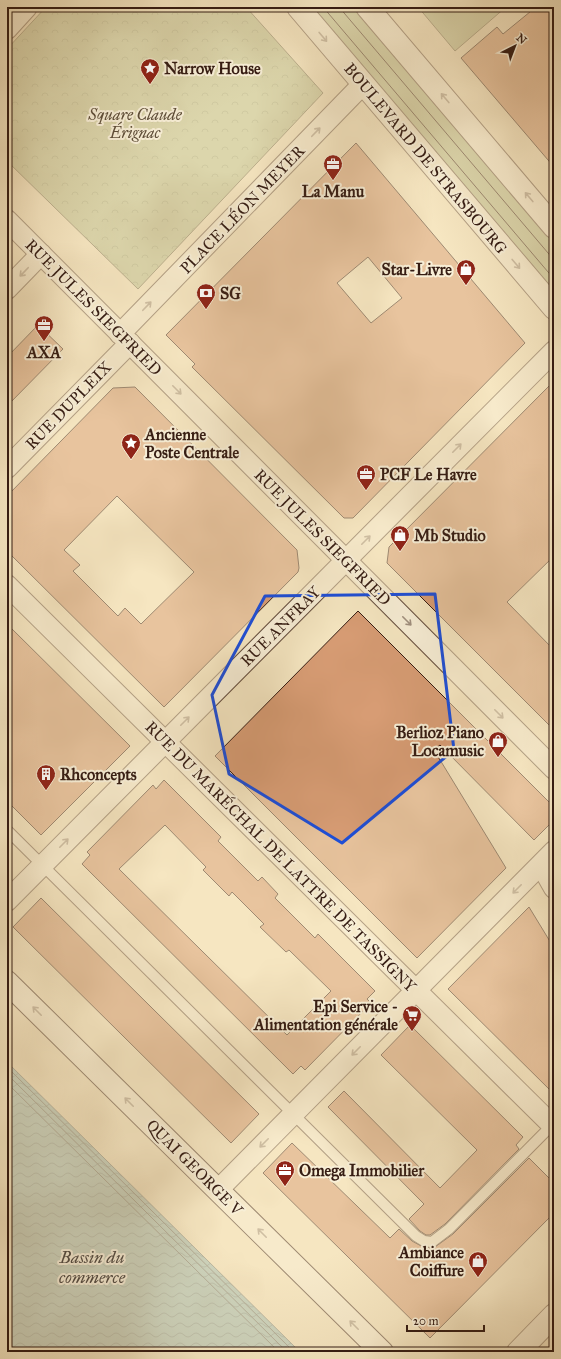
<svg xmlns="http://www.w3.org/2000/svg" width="561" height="1359" font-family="'IM FELL Great Primer',serif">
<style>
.green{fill:#bcc492;stroke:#787052}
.park{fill:url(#park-crowns);stroke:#787052}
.water{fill:url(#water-waves);stroke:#737d77}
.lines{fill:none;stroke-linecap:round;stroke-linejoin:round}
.shore{stroke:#696d66;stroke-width:1}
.building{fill:#d79c74;stroke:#351c13;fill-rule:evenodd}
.service-casing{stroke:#654e3e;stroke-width:12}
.minor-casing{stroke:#654e3e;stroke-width:22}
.tertiary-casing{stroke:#654e3e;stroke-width:24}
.secondary-casing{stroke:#351c13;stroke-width:24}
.service{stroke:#f8efd7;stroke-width:10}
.minor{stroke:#f8efd7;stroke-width:20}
.tertiary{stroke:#f8efd7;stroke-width:22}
.secondary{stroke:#f8efd7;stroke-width:22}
.tram{stroke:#351c13;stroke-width:1}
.oneway{stroke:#a0907f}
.marked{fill:none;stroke:#1d4ed8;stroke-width:3;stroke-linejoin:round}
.labels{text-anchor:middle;stroke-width:4;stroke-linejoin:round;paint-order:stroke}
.poi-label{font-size:16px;font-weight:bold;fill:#351c13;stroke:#f8efd7;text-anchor:start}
.park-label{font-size:16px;font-style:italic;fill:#5e4e39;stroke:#f8efd7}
.street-label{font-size:16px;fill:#351c13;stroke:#f8efd7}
.water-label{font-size:17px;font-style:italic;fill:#544d45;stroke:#f8efd7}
</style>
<defs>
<pattern id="park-crowns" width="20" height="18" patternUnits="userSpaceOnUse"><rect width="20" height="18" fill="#bcc492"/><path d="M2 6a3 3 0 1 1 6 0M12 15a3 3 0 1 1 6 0" fill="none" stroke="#a2a87d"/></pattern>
<pattern id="water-waves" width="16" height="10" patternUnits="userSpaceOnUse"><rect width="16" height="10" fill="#9dbeb9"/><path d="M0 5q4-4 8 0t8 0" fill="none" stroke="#819a95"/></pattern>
</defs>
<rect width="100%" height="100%" fill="#f5e6c1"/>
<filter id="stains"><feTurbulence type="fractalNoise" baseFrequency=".005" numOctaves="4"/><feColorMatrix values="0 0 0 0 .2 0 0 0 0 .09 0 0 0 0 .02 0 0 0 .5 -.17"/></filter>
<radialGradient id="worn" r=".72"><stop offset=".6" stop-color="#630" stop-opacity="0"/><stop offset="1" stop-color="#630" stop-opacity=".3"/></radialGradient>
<g class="green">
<polygon points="307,7 356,7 554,239 554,282 545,290"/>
<polygon points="418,7 506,7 455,51"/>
</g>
<polygon class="park" points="46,7 246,7 323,93 138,289 7,161 7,49"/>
<polygon class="water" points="7,1062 300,1352 7,1352"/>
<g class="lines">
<g class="shore">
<polyline points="7,1067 294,1352"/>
<polyline points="7,1074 287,1352"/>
<polyline points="7,1083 279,1352"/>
</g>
</g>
<g class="building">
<polygon points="536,7 554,7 554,167 461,58 497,27 503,34"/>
<path d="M356 143 525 343 353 518H344L192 367 195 364 166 335ZM368 257 402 298 371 323 337 283Z"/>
<polygon points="38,325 63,349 7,406 7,357"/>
<polygon points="554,381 554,556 507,602 554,650 554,730 387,563 389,547"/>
<path d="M135 387 297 550 299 568 298 572 164 707 7 551V496L113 388ZM117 496 194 572 141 624 125 608 118 616 73 571 80 565 64 550Z"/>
<polygon points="358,611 554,807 554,820 534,840 440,745 434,750 506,868 417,958 215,756"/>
<polygon points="7,624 130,746 41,835 7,801"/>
<path d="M164 780 221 837 218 841 258 881 262 877 278 894 275 898 315 938 318 934 375 991 367 999 371 1003 305 1070 301 1066 293 1074 82 864 90 855 87 852 153 785 156 789ZM165 825 206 867 203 870 229 896 232 892 264 924 260 927 286 952 289 950 331 991 287 1035 119 869Z"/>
<polygon points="41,898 259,1114 231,1143 13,927"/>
<polygon points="529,907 554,948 554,1094 448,989"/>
<polygon points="410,1025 523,1137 516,1145 519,1149 445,1224 430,1235 426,1235 420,1231 409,1219 424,1204 328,1107 344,1091 440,1188 477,1150 381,1055"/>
<polygon points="292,1143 390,1238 399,1229 412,1241 423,1247 431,1248 435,1247 453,1234 529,1158 554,1183 554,1213 430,1338 263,1173"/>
</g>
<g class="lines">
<g class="service-casing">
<polyline id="service" points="7,830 416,1236 424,1241 432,1242 449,1229 552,1125"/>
</g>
<g class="minor-casing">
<g id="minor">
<polyline points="7,29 27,7"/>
<polyline points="7,220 554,769"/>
<polyline points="7,289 41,254"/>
<polyline points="120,334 363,84"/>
<polyline points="7,468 130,343"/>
<polyline points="7,585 554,1127"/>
<polyline points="541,865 554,888"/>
<polyline points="7,901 554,351"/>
<polyline points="218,1190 554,851"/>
</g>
</g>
<g class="tertiary-casing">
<g id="tertiary">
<polyline points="298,7 554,308"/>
<polyline points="367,7 554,227"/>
<polyline points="518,1352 554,1315"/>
</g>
</g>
<g class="secondary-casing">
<polyline id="secondary" points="7,982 382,1352"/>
</g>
<use href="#service" class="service"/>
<use href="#minor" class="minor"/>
<use href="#tertiary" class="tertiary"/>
<use href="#secondary" class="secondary"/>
<g class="tram">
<polyline points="323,7 554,279"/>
<polyline points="339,7 554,260"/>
</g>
</g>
<defs><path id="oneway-shaft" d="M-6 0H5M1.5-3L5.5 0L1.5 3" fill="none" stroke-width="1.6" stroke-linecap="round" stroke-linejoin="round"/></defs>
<g class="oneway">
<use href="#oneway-shaft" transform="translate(323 37) rotate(50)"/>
<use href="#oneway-shaft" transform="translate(445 98) rotate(-130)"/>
<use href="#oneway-shaft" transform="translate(316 132) rotate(-46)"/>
<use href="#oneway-shaft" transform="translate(529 197) rotate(-130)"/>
<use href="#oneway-shaft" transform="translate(516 264) rotate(50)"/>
<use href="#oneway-shaft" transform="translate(24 272) rotate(134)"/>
<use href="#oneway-shaft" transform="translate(147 306) rotate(-46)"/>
<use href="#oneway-shaft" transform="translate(177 390) rotate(45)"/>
<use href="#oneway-shaft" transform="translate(457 448) rotate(-45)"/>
<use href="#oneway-shaft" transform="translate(366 540) rotate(-45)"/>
<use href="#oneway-shaft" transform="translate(407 621) rotate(45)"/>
<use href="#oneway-shaft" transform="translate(499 714) rotate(45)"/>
<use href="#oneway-shaft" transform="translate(185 721) rotate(-45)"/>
<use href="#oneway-shaft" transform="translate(64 843) rotate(-45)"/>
<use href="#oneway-shaft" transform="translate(517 889) rotate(135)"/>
<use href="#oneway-shaft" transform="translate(37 1011) rotate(-135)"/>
<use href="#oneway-shaft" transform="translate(356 1051) rotate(135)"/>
<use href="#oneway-shaft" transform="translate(129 1102) rotate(-135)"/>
<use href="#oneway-shaft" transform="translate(264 1143) rotate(135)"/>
<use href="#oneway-shaft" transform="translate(262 1233) rotate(-135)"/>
<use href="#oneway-shaft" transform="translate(354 1325) rotate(-135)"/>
</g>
<path d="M0 0H561V1359H0ZM435 594 454 750 342 843 229 774 212 695 265 596Z" fill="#f5e6c1" fill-opacity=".55" fill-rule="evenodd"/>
<path class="marked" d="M435 594 454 750 342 843 229 774 212 695 265 596Z"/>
<defs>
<g id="sight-pin" transform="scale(1)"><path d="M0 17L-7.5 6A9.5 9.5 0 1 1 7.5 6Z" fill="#8f2418" stroke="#f8efd7"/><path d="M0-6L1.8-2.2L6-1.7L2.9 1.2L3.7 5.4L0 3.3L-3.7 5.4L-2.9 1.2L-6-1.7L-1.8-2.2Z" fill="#fff"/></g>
<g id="office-pin" transform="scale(1)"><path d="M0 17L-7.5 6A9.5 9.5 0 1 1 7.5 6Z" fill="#8f2418" stroke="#f8efd7"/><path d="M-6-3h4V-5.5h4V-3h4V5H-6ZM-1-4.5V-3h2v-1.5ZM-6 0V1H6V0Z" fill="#fff"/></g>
<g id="shop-pin" transform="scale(1)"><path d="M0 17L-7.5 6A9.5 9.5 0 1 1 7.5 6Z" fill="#8f2418" stroke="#f8efd7"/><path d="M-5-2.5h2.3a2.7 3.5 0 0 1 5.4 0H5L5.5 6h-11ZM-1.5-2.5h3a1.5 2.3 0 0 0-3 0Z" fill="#fff"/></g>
<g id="bank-pin" transform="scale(1)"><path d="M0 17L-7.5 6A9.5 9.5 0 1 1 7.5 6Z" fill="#8f2418" stroke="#f8efd7"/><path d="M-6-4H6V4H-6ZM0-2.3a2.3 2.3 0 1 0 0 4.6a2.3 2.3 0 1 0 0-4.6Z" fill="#fff"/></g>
<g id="building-pin" transform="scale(1)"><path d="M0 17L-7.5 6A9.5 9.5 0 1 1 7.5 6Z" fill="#8f2418" stroke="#f8efd7"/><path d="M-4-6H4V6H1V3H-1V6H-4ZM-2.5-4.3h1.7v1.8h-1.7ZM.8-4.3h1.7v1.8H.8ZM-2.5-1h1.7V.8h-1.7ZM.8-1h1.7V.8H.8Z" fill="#fff"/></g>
<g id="supermarket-pin" transform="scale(1)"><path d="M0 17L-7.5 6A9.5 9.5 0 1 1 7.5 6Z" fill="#8f2418" stroke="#f8efd7"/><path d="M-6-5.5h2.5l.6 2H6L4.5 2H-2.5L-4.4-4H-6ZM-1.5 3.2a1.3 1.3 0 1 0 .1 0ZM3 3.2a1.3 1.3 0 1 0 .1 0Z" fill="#fff"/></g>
</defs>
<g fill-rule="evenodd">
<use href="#sight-pin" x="150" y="68"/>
<use href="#office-pin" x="333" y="164"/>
<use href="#shop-pin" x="466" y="269"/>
<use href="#bank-pin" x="206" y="293"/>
<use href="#office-pin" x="44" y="325"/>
<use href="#sight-pin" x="131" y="443"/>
<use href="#office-pin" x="366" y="474"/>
<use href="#shop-pin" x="400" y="535"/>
<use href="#shop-pin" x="498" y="741"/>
<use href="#building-pin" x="46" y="774"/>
<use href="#supermarket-pin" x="412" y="1015"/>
<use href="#office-pin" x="285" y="1170"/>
<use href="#shop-pin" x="478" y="1261"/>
</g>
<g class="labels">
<g class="poi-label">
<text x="164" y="74">Narrow House</text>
<text x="333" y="197" text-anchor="middle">La Manu</text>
<text x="452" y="275" text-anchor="end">Star-Livre</text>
<text x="220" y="299">SG</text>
<text x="44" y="358" text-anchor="middle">AXA</text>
<text x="145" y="440">Ancienne<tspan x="145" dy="18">Poste Centrale</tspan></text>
<text x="380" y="480">PCF Le Havre</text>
<text x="414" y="541">Mb Studio</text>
<text x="484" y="738" text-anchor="end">Berlioz Piano<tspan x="484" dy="18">Locamusic</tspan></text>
<text x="60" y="780">Rhconcepts</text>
<text x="398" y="1012" text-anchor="end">Epi Service -<tspan x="398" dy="18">Alimentation générale</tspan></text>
<text x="299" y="1176">Omega Immobilier</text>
<text x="464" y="1258" text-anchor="end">Ambiance<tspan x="464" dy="18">Coiffure</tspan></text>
</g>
<g class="park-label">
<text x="135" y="120">Square Claude<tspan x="135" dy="18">Érignac</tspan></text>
</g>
<g class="street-label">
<text transform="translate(426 158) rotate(50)" y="6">BOULEVARD DE STRASBOURG</text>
<text transform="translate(242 209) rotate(-46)" y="6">PLACE LÉON MEYER</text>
<text transform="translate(94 307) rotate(45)" y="6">RUE JULES SIEGFRIED</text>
<text transform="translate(68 405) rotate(-46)" y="6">RUE DUPLEIX</text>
<text transform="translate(323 537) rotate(45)" y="6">RUE JULES SIEGFRIED</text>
<text transform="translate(280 626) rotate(-45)" y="6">RUE ANFRAY</text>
<text transform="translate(281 856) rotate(45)" y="6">RUE DU MARÉCHAL DE LATTRE DE TASSIGNY</text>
<text transform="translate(195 1167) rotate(45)" y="6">QUAI GEORGE V</text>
</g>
<g class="water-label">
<text x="92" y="1263">Bassin du<tspan x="92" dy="20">commerce</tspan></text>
</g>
</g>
<rect width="561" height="1359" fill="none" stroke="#f5e6c1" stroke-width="24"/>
<rect x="8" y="8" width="545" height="1343" fill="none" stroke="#351c13" stroke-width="2"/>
<rect x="12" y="12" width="537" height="1335" fill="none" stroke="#351c13"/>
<g transform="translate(515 46) rotate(42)" stroke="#f8efd7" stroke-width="3" paint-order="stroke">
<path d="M0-3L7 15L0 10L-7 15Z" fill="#351c13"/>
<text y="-6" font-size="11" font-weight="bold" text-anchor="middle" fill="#351c13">N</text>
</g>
<path d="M407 1325v6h77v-6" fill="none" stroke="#351c13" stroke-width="2"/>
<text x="413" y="1325" font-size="12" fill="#351c13" stroke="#f8efd7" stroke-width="3" paint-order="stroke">20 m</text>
<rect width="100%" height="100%" filter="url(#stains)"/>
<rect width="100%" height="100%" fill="url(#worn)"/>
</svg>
